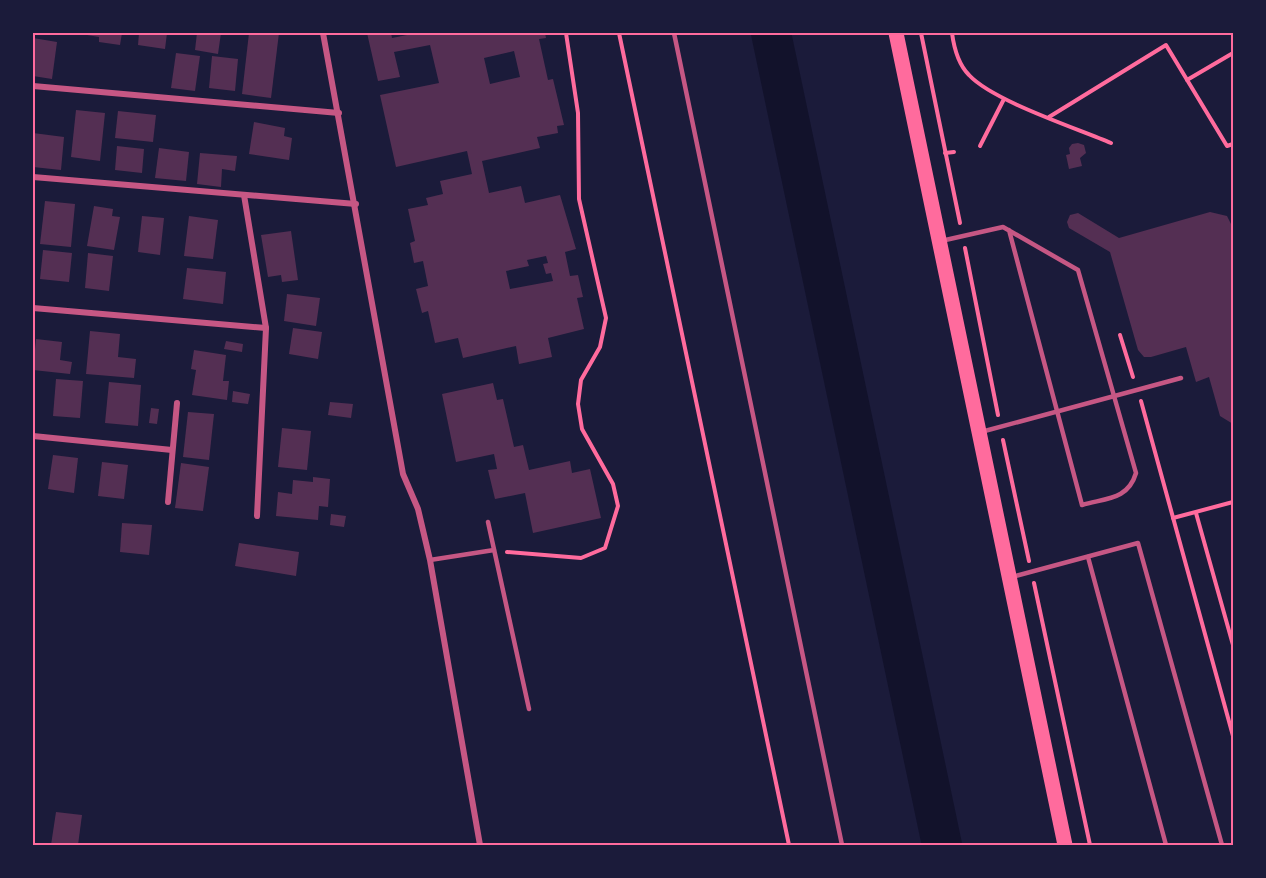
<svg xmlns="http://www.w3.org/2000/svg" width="1266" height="878" font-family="Lato,sans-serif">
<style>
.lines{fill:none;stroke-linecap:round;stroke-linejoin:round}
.river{stroke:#12122b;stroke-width:40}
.building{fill:#542f53;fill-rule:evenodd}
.path{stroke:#ff6b9d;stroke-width:4}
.service{stroke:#c65784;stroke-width:4.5}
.minor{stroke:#c65784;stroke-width:6}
.primary{stroke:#ff6b9d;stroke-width:15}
.neatline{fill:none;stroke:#ff6b9d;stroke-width:2}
</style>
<rect width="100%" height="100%" fill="#1b1b3a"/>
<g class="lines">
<polyline class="river" points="771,33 942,845"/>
</g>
<g class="building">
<polygon points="87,33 122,33 120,45 99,42 99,37 87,35"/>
<polygon points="139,33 167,33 165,49 138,45"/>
<polygon points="197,33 221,33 218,54 195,50"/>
<polygon points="249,33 279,33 271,98 242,94"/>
<path d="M367 33H391L392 38 417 33H545L546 38 539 39 548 80 553 79 564 125 557 126 558 133 537 137 540 148 482 161 489 193 521 186 525 203 560 195 576 249 565 252 570 276 578 275 583 297 577 298 584 329 548 338 552 357 519 364 516 346 463 358 458 338 435 343 428 311 422 313 416 289 428 286 423 261 414 263 410 243 415 241 408 209 428 205 426 198 443 194 440 181 472 174 467 151 396 167 380 95 439 83 430 45 394 52 400 77 378 81ZM514 51 520 77 490 84 484 58ZM546 256 548 263 543 264 546 274 551 273 553 281 510 289 506 271 529 266 527 260Z"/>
<polygon points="33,38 57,42 52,79 33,76"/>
<polygon points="176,53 200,56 195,91 171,88"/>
<polygon points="212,56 238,59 235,91 209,88"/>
<polygon points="76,110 105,113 100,161 71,157"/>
<polygon points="118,111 156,115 153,142 115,138"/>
<polygon points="254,122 285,128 284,136 292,138 289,160 249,154"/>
<polygon points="33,133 64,137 61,170 33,167"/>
<polygon points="1078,143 1084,145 1086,153 1080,158 1082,166 1069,169 1066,155 1070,154 1069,148 1072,144"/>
<polygon points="117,146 144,149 142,173 115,170"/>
<polygon points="159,148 189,152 186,181 155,178"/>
<polygon points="200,153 237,156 235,171 222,169 221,187 197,184"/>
<polygon points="45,201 75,204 71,247 40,244"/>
<polygon points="94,206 113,209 112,216 120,217 114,250 87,246"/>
<polygon points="1210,212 1227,216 1233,228 1233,424 1220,416 1209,377 1196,382 1186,347 1151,357 1144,357 1138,350 1110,252 1069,228 1067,222 1070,215 1078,213 1119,238"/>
<polygon points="142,216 164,218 160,255 138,252"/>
<polygon points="189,216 218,220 213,259 184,256"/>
<polygon points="291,231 298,280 282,282 281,275 268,277 261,235"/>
<polygon points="43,250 72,253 69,282 40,279"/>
<polygon points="88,253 113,256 109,291 85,288"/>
<polygon points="187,268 226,272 223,304 183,299"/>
<polygon points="287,294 320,298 316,326 284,321"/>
<polygon points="293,328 322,332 318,359 289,354"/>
<polygon points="90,331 120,334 118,357 136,359 134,378 86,374"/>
<polygon points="36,339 62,342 60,360 72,362 70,374 33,370"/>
<polygon points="226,341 243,344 242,352 224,349"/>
<polygon points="194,350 226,355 223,381 229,381 227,400 192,395 196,370 191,369"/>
<polygon points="56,379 83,381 80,418 53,416"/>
<polygon points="109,382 141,385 138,426 105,423"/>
<polygon points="493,383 497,400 503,399 514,447 523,445 529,470 570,461 572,473 590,469 601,518 533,533 525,493 495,499 488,470 497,469 494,454 456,462 442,394"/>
<polygon points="233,391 250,394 248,404 232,402"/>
<polygon points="330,402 353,404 351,418 328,415"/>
<polygon points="151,408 159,409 157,424 149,423"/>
<polygon points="188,412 214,414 209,460 183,457"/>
<polygon points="282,428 311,431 307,470 278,467"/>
<polygon points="53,455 78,458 74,493 48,489"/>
<polygon points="102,462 128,465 124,499 98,496"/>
<polygon points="181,463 209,467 203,511 175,508"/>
<polygon points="313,477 330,479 328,507 319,506 318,520 276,516 278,492 292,494 293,480 313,482"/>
<polygon points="331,514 346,516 344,527 330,525"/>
<polygon points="122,523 152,525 149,555 120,552"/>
<polygon points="239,543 299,552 296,576 235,566"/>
<polygon points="56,812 82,815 78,845 51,845"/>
</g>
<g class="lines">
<g class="path">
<polyline points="619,33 789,845"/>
<polyline points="921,33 960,223"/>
<path d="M952 33C954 48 958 64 969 75 993 101 1076 128 1111 143"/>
<polyline points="1187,80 1233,53"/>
<polyline points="1049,117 1166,45 1227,146 1233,144"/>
<polyline points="980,146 1004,99"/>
<polyline points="945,153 954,152"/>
<polyline points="965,248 998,415"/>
<polyline points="1120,335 1133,377"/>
<polyline points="1141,401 1233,736"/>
<polyline points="1003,440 1029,561"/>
<polyline points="1196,513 1233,645"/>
<polyline points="1173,518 1233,502"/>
<polyline points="507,552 581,558 605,548 618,506 613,484 582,429 578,404 581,380 600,347 606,318 579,199 578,113 566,33"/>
<polyline points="1034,583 1090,845"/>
</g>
<g class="service">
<polyline points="674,33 842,845"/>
<path d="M941 241 1003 227 1078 270 1136 473C1128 500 1106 498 1082 505L1009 230"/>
<polyline points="981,432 1181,378"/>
<polyline points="488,522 529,709"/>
<polyline points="1088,557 1166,845"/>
<polyline points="430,560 494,550"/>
<polyline points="1012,577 1138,543 1222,845"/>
</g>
<g class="minor">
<polyline points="323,33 403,474 418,509 430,560 480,845"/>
<polyline points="33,86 339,113"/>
<polyline points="33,177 356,204"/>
<polyline points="244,195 266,328 257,516"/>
<polyline points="33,308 266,328"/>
<polyline points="33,436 172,450"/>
<polyline points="168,502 177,403"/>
</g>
<polyline class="primary" points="896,33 1065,845"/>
</g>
<rect width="1266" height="878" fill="none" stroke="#1b1b3a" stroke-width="69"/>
<rect x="34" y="34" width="1198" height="810" class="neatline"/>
</svg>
